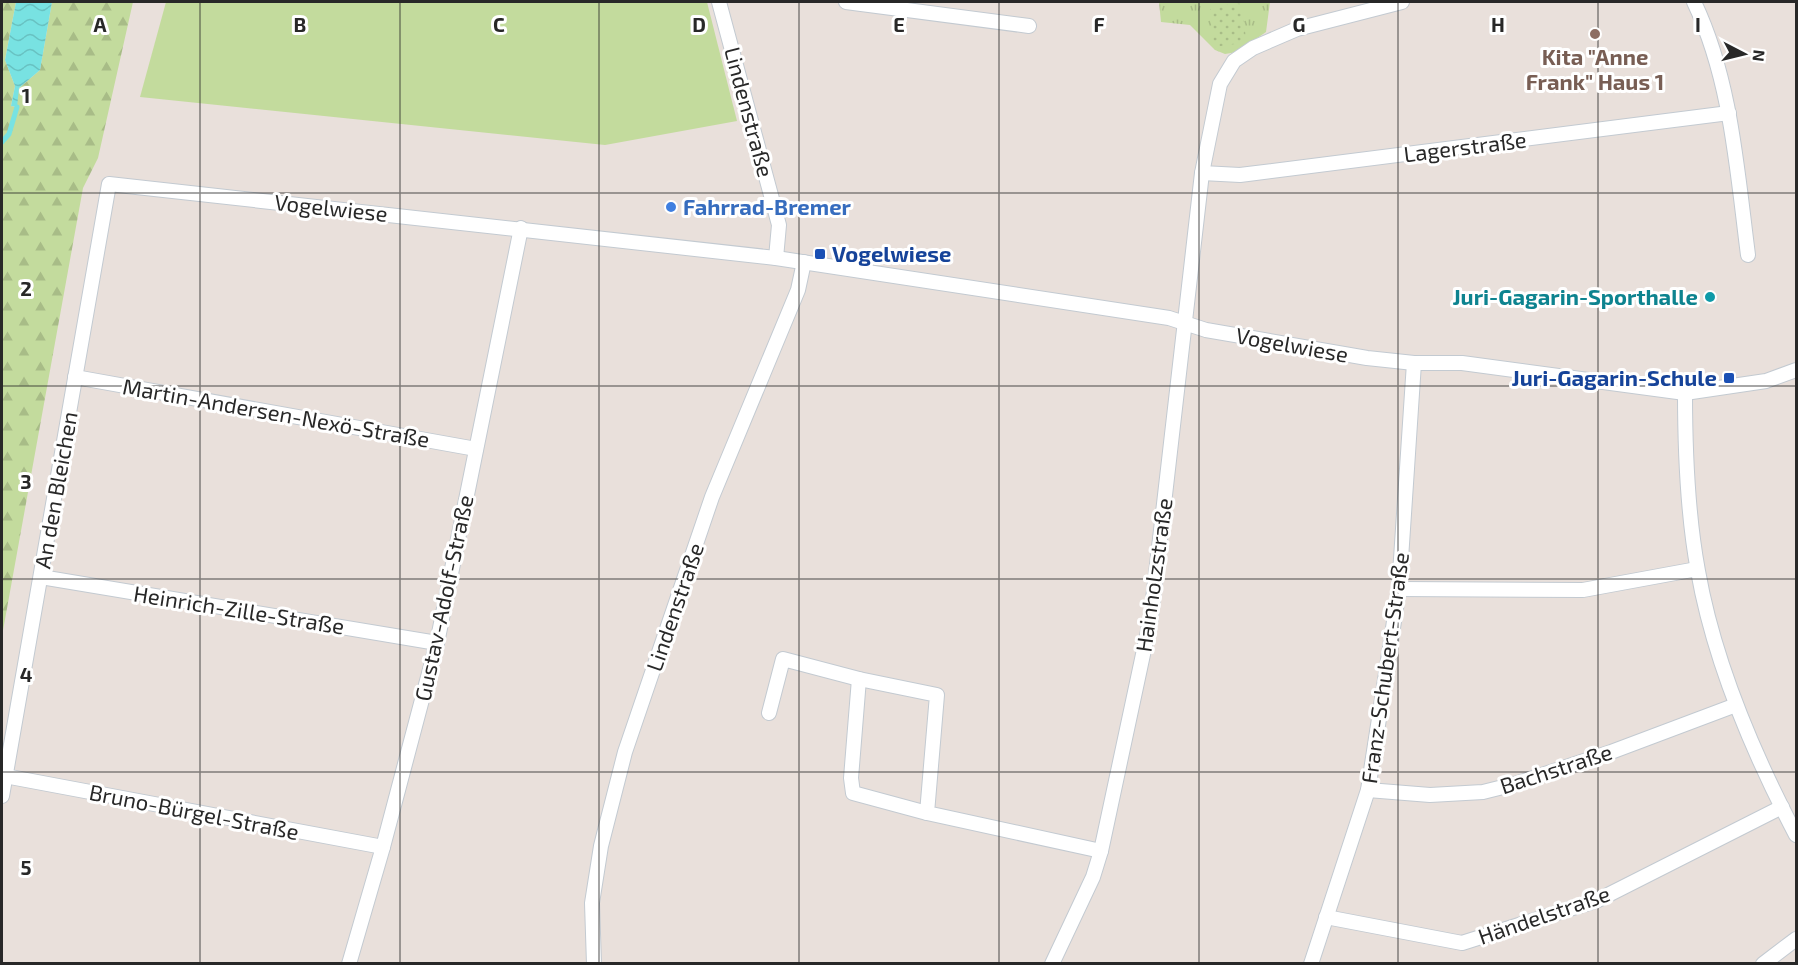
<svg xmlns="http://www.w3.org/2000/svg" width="1798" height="965" font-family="'Exo 2',sans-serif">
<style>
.grass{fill:url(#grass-tufts)}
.forest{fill:url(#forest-firs)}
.park{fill:url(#park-dots)}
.garden{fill:#c3db9d}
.water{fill:url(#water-waves)}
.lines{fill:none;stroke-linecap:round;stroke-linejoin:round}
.stream{stroke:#78e2e2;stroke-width:5}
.minor-casing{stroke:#c3cad1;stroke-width:16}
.minor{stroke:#fff;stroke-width:14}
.grid{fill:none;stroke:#282828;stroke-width:1.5;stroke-opacity:0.55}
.education-dot{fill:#8d6e63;stroke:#fff;stroke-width:2}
.shop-dot{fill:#3f7fe0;stroke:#fff;stroke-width:2}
.transit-dot{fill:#1a4fb4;stroke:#fff;stroke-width:2}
.culture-dot{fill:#0f9aa8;stroke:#fff;stroke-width:2}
.labels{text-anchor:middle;stroke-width:6;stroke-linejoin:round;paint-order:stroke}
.education-label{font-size:22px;font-weight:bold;fill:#785e54;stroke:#fff}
.street-label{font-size:22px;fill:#282828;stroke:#fff}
.shop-label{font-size:22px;font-weight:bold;fill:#366cbe;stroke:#fff;text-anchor:start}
.transit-label{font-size:22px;font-weight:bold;fill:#164399;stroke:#fff;text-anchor:start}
.culture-label{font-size:22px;font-weight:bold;fill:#0d838f;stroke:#fff;text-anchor:end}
.grid-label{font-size:20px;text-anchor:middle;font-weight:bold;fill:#282828;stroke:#fff;stroke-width:6;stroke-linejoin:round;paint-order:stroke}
</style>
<defs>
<pattern id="grass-tufts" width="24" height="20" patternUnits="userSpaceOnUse" patternTransform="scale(1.5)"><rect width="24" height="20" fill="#c3db9d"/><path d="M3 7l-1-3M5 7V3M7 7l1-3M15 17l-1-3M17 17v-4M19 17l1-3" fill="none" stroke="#a8bc87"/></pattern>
<pattern id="forest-firs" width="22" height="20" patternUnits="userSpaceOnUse" patternTransform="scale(1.5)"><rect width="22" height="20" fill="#c3db9d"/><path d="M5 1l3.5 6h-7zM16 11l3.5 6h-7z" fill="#a8bc87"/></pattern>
<pattern id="park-dots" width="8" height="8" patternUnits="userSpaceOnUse" patternTransform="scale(1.5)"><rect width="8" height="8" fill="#c3db9d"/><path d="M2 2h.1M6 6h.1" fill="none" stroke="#a8bc87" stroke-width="1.8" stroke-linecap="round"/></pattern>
<pattern id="water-waves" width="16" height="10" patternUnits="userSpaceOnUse" patternTransform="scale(1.5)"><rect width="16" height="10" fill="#78e2e2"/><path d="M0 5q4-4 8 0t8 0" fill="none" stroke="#68c2c2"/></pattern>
</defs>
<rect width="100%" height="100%" fill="#e9e0db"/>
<polygon class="grass" points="1159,2 1270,2 1266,32 1237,52 1225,54 1215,50 1190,25 1161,22"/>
<polygon class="forest" points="2,2 16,2 5,60 15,86 11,106 16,107 19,88 40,70 52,2 133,2 98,158 83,188 2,636"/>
<polygon class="park" points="1233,3 1242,4 1246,40 1242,43 1214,47 1210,9"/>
<polygon class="garden" points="166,2 707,2 737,121 605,145 140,97"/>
<polygon class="water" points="16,2 52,2 40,70 19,88 17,107 11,106 15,86 5,60"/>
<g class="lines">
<polyline class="stream" points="2,142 9,134 17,107"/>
<g class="minor-casing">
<g id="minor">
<polyline points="719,2 779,225 776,258"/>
<polyline points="846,2 1029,26"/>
<path d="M1694 2C1731 79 1737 170 1748 255"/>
<polyline points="1202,173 1240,175 1729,113"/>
<polyline points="75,377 476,449"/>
<path d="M1685 393C1685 452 1687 512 1698 571 1714 662 1753 753 1796 835"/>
<polyline points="41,577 437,643"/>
<polyline points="1399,589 1583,590 1697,569"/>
<polyline points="859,679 851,778 853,793 927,813"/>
<polyline points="769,713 783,659 859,679 937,695 927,813 1101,851"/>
<polyline points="5,776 383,847"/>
<polyline points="1368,790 1430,795 1483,792 1515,784 1611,752 1736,705"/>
<polyline points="2,796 109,184 776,258 1169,318 1206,330 1367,358 1414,363 1462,363 1685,393 1766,381 1796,370"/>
<polyline points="1326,917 1462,943 1598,900 1782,807"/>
<polyline points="349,964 383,847 437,643 521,228"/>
<polyline points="594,964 592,903 601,846 625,752 712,497 798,290 804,262"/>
<polyline points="1052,964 1093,877 1101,851 1151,617 1202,173 1220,84 1234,61 1253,48 1297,29 1402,2"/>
<polyline points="1311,964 1368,790 1399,589 1414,363"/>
<polyline points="1763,964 1796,939"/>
</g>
</g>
<use href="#minor" class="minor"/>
</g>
<path class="grid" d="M200 2V964M400 2V964M599 2V964M799 2V964M999 2V964M1199 2V964M1398 2V964M1598 2V964M2 193H1796M2 386H1796M2 579H1796M2 772H1796"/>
<circle class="education-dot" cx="1595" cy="34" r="6"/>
<circle class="shop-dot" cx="671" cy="207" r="6"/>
<g class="transit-dot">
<rect x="814" y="248" width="12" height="12" rx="3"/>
<rect x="1723" y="372" width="12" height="12" rx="3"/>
</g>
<circle class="culture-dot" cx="1710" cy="297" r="6"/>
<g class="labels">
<g class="education-label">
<text x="1595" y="65">Kita "Anne<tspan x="1595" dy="25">Frank" Haus 1</tspan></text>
</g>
<g class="street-label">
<text transform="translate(749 112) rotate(75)" y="8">Lindenstraße</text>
<text transform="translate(1465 147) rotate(-7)" y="8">Lagerstraße</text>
<text transform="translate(331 208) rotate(6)" y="8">Vogelwiese</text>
<text transform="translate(1292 345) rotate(10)" y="8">Vogelwiese</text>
<text transform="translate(276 413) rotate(10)" y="8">Martin-Andersen-Nexö-Straße</text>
<text transform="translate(56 490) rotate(-80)" y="8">An den Bleichen</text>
<text transform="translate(1154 575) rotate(-82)" y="8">Hainholzstraße</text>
<text transform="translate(444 598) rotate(-78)" y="8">Gustav-Adolf-Straße</text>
<text transform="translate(675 607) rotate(-71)" y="8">Lindenstraße</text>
<text transform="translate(239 610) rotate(9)" y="8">Heinrich-Zille-Straße</text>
<text transform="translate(1385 668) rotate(-82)" y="8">Franz-Schubert-Straße</text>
<text transform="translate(1556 769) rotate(-18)" y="8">Bachstraße</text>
<text transform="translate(194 812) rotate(11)" y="8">Bruno-Bürgel-Straße</text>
<text transform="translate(1544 915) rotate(-19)" y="8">Händelstraße</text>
</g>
<g class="shop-label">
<text x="683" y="215">Fahrrad-Bremer</text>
</g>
<g class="transit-label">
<text x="832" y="262">Vogelwiese</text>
<text x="1717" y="386" text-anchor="end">Juri-Gagarin-Schule</text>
</g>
<g class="culture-label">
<text x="1698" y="305">Juri-Gagarin-Sporthalle</text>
</g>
</g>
<g class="grid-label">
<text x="100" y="32">A</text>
<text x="300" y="32">B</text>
<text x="499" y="32">C</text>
<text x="699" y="32">D</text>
<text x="899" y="32">E</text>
<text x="1099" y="32">F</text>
<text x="1299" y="32">G</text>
<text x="1498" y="32">H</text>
<text x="1698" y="32">I</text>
<text x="26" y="103">1</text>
<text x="26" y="296">2</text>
<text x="26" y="489">3</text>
<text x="26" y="682">4</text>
<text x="26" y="875">5</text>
</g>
<rect width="1798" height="965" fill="none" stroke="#282828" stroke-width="6"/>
<g transform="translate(1744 54) rotate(97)" stroke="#ffffff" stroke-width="4.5" paint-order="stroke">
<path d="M0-4.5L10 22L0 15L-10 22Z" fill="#282828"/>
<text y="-9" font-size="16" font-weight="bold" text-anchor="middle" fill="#282828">N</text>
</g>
</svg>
